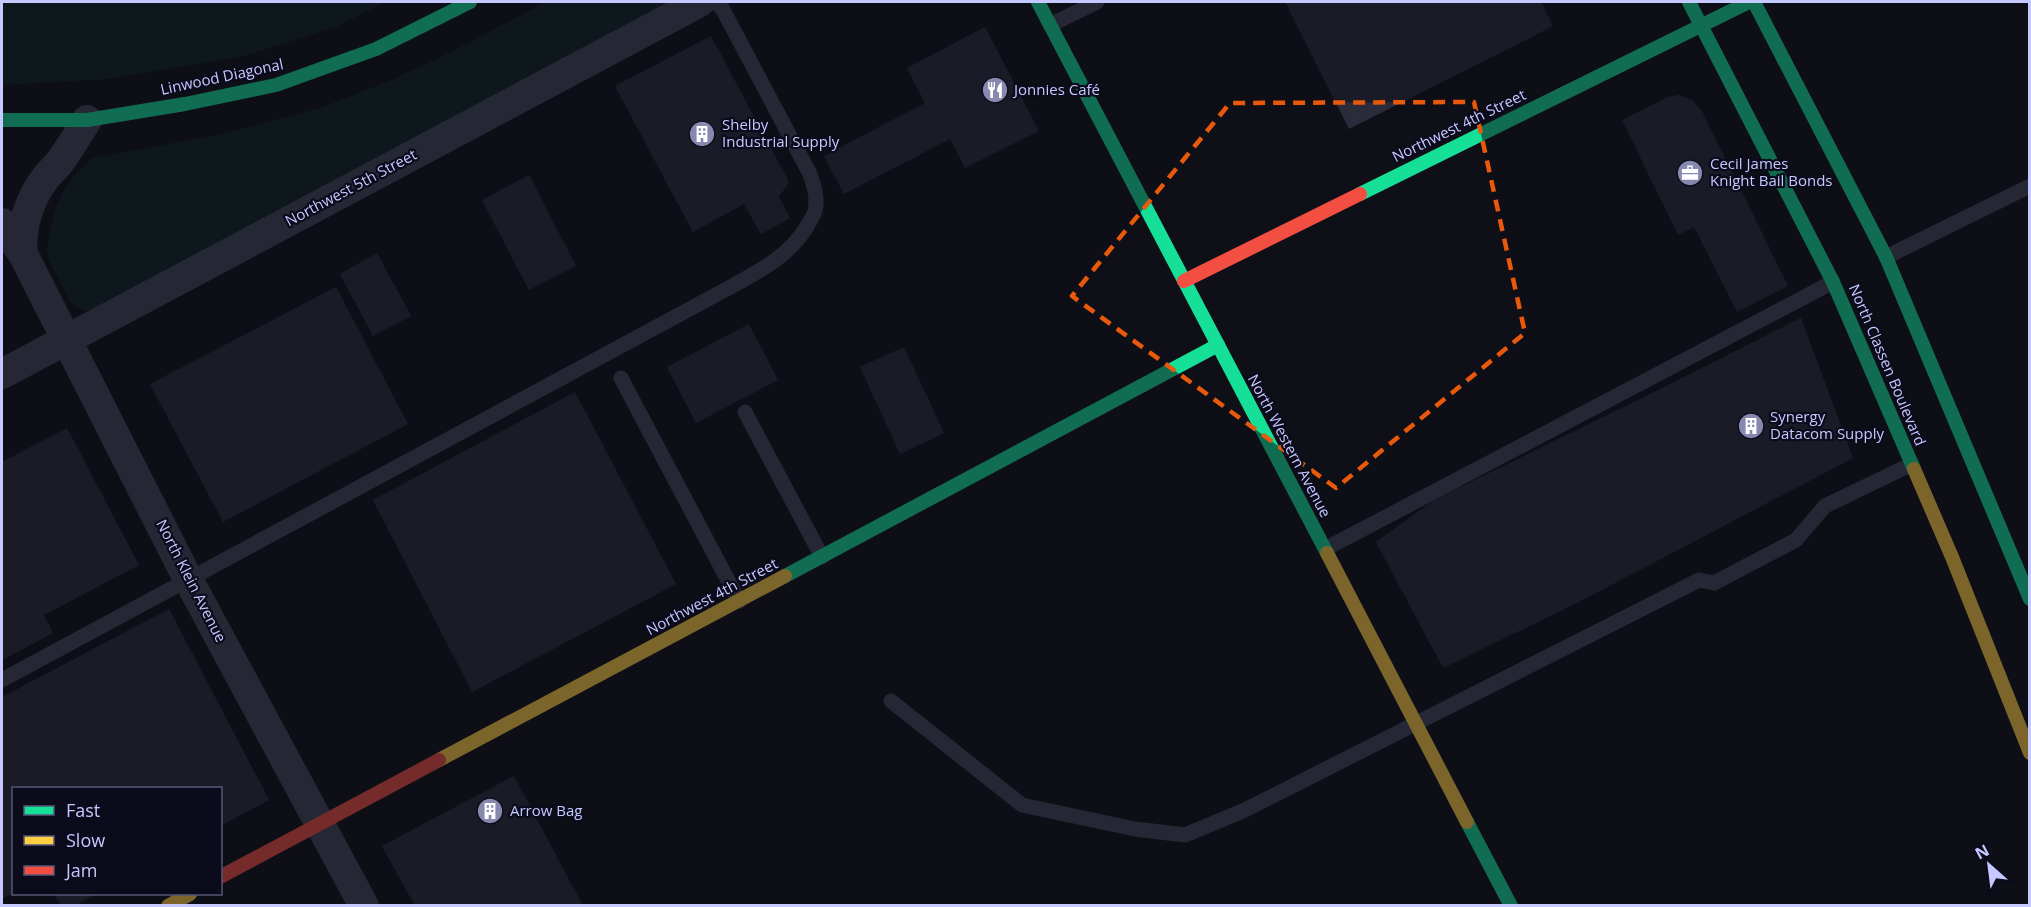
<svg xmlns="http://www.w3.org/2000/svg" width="2031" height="907" font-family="'Open Sans',sans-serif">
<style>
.green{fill:#0e2320}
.building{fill:#2b2c3b}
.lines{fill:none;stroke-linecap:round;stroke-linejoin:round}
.lane{stroke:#424559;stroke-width:15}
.street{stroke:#424559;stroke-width:30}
.fast{stroke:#16e098;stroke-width:14}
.slow{stroke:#ffcf43;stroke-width:14}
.jam{stroke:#f24e42;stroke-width:14}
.marked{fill:none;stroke:#e8590c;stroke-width:4.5;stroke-dasharray:12 8;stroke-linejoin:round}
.labels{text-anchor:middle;stroke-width:4.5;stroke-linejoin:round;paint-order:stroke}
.street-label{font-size:15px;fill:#c6c9ff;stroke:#0b0b1c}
.poi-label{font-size:15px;fill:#c6c9ff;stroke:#0b0b1c;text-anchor:start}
</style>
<rect width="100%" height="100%" fill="#0f0f18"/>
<g class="green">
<polygon points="2,2 386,2 335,27 241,57 109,79 2,85"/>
<path d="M546 2H668L515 85 91 310C74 311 71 303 64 289 58 278 48 264 47 251 47 245 49 238 50 233 55 202 67 177 93 158L222 134 320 108 389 81 445 55Z"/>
</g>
<g class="building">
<polygon points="1285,2 1541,2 1553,26 1349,129"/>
<polygon points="985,27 1039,131 965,168 950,139 844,194 824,156 925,103 907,68"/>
<polygon points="711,36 789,182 779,197 790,218 761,234 744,204 693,232 615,86"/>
<polygon points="1679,95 1692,100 1702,111 1788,286 1737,312 1694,227 1678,235 1622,120 1668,97"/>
<polygon points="529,175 576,266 529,290 482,200"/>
<polygon points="377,253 411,316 373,336 340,274"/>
<polygon points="336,287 408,424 223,522 150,384"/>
<polygon points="1801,318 1853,458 1577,603 1443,668 1376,542 1434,500 1648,395"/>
<polygon points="749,324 778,380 696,423 667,367"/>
<polygon points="904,347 944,433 900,454 860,367"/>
<polygon points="575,392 676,584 472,692 373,500"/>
<polygon points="67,428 139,565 44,615 53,633 2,660 2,462"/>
<polygon points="169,609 269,800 220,826 220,788 14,788 14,893 2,899 2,697"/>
<polygon points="514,776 583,906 415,906 382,846"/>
<polygon points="54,894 96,894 74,906 61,906"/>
</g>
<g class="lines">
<g class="lane">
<polyline points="1050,25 1097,2"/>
<polyline points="1886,257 2030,186"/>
<polyline points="621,378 739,601"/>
<polyline points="745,412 822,557"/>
<polyline points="1325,549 1833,282"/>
<path d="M2 680 736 284C763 269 789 255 806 228 809 223 813 217 815 211 818 198 814 186 810 174L722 8 715 2"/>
<polyline points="891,701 1022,805 1135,829 1185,835 1245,810 1699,580 1714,583 1796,540 1825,506 1912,464"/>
</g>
<g class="street">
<polyline points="2,223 23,254 188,579 364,906"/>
<path d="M23 254C20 229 29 200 44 180 49 172 57 167 62 159 71 146 79 133 87 120"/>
<polyline points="2,374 700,2"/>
</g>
<g class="fast">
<polyline points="1038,2 1327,553"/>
<polyline points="1689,2 1833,282 1914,469"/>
<polyline points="1754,2 1886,257 2030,599"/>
<polyline points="2,120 87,120 185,104 276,85 376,49 470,2"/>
<polyline points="1360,194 1749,2"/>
<polyline points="785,576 1218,345"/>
<polyline points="1467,822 1511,906"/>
</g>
<g class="slow">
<polyline points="1914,469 1952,557 2030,753"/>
<polyline points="1327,553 1467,822"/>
<polyline points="439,760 785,576"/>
<polyline points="168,906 190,894"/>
</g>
<g class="jam">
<polyline points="1184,281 1360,194"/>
<polyline points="220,877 439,760"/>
</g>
</g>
<path d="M0 0H2031V907H0ZM1474 102 1525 333 1336 488 1072 296 1230 103Z" fill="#0f0f18" fill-opacity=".55" fill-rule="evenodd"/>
<path class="marked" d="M1474 102 1525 333 1336 488 1072 296 1230 103Z"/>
<defs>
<g id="restaurant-disc" transform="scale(1.35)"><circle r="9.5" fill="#8688ae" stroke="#0b0b1c"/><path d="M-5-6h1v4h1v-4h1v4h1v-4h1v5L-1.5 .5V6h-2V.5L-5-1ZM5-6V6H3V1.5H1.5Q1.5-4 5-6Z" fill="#fff"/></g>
<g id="building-disc" transform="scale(1.35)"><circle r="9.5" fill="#8688ae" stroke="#0b0b1c"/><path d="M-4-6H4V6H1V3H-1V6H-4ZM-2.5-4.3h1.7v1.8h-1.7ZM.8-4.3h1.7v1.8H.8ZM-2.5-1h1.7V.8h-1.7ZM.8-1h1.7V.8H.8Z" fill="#fff"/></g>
<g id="office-disc" transform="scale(1.35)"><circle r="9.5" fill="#8688ae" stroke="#0b0b1c"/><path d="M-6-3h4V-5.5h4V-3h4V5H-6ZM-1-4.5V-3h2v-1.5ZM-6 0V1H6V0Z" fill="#fff"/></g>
</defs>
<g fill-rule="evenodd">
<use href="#restaurant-disc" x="995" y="90"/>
<use href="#building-disc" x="702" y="134"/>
<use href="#office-disc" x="1690" y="173"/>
<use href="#building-disc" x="1751" y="426"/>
<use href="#building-disc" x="490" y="811"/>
</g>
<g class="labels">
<g class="street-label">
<text transform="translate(222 77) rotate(-12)" y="5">Linwood Diagonal</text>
<text transform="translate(1459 126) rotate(-26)" y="5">Northwest 4th Street</text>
<text transform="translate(351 188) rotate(-28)" y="5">Northwest 5th Street</text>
<text transform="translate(1887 365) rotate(67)" y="5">North Classen Boulevard</text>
<text transform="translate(1289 446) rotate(62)" y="5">North Western Avenue</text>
<text transform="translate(191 581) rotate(63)" y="5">North Klein Avenue</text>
<text transform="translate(712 597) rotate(-28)" y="5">Northwest 4th Street</text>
</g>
<g class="poi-label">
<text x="1014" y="95">Jonnies Café</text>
<text x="722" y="130">Shelby<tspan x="722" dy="17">Industrial Supply</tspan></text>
<text x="1710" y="169">Cecil James<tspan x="1710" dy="17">Knight Bail Bonds</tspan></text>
<text x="1770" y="422">Synergy<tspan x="1770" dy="17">Datacom Supply</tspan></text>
<text x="510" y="816">Arrow Bag</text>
</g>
</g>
<rect width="2031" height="907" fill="none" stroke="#c6c9ff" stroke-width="6"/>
<rect x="12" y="787" width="210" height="108" fill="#0b0b1c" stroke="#565777" stroke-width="1.5"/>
<rect x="24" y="806" width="30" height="9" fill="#16e098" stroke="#565777" stroke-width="1.5"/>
<text x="66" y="817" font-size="18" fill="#c6c9ff">Fast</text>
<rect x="24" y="836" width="30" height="9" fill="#ffcf43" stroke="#565777" stroke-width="1.5"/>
<text x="66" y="847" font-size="18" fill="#c6c9ff">Slow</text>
<rect x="24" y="866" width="30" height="9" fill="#f24e42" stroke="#565777" stroke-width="1.5"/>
<text x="66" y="877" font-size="18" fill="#c6c9ff">Jam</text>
<g transform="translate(1989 865) rotate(332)" stroke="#0b0b1c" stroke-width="4.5" paint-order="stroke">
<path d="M0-4.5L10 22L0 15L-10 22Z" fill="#c6c9ff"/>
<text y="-9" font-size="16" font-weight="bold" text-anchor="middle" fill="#c6c9ff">N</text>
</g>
</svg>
